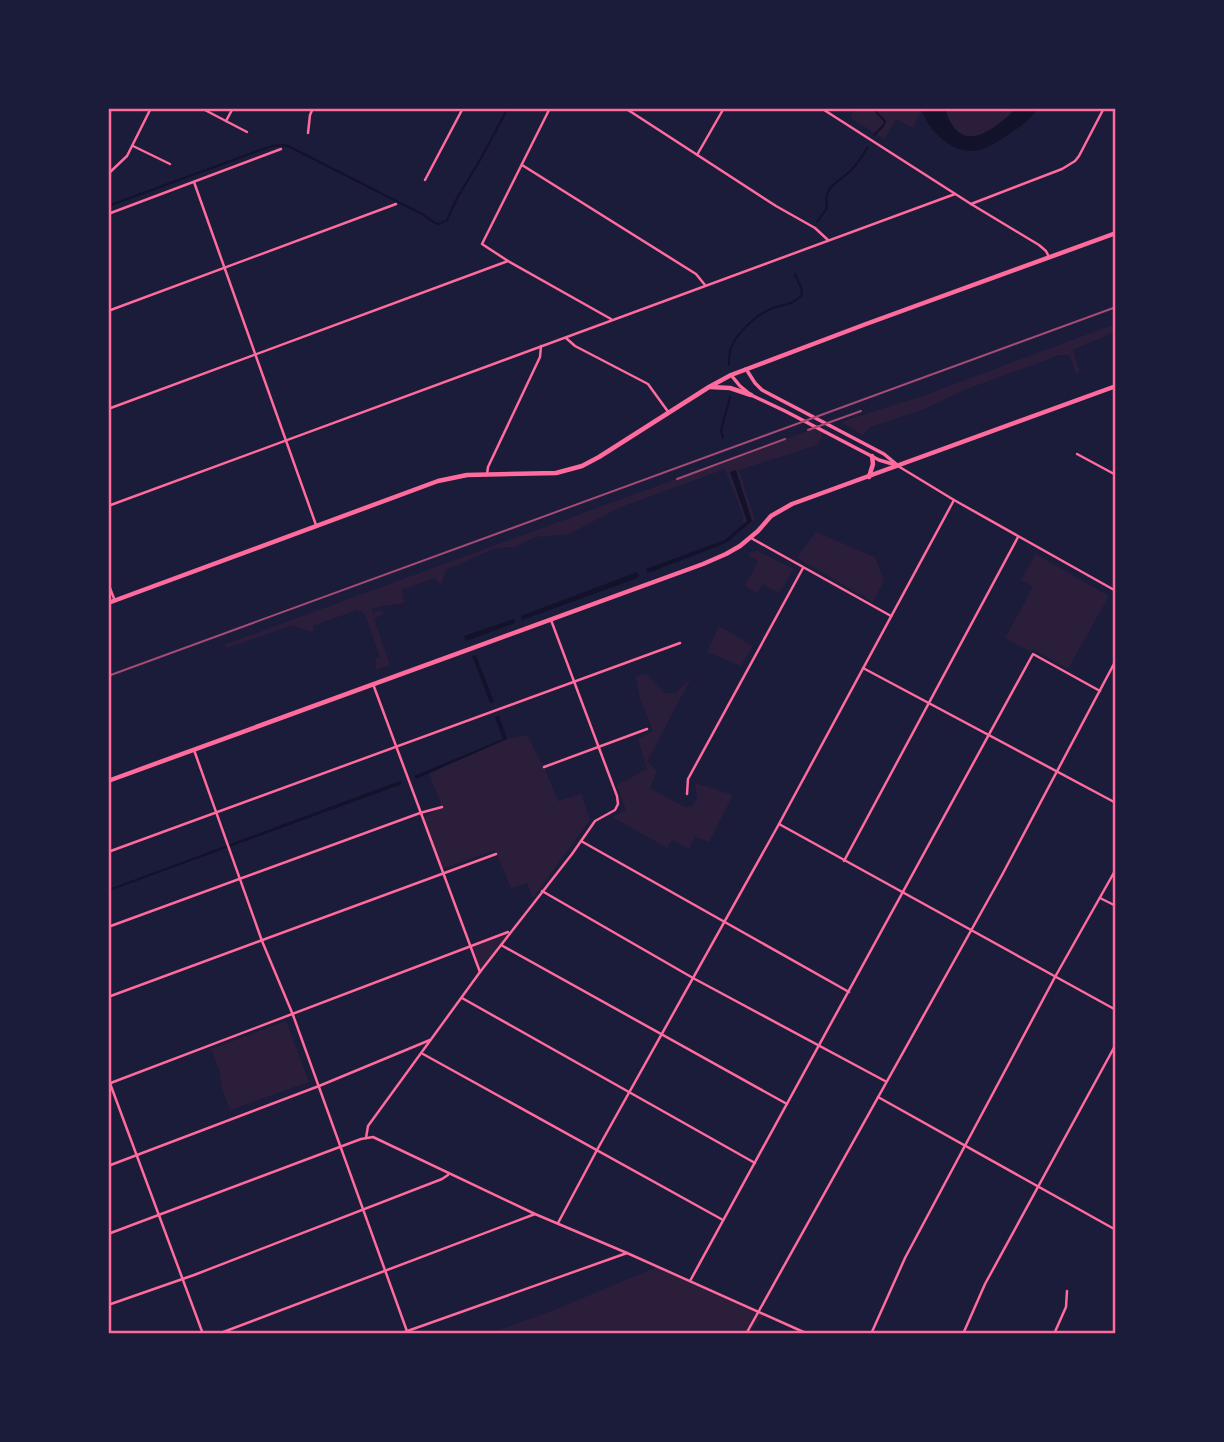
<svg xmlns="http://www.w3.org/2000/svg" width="1224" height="1442" font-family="'Exo 2',sans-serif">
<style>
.green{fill:#2a1e3b}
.water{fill:#12122b}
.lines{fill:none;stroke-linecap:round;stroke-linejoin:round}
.stream{stroke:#12122b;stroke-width:2}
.minor{stroke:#ff6b9d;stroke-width:2.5}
.tertiary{stroke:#ff6b9d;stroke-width:3.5}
.secondary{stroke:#ff6b9d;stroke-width:4.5}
.rail{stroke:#a44b75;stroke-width:2}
.neatline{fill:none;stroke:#ff6b9d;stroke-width:2.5}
</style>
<rect width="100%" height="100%" fill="#1b1b3a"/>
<g class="green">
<polygon points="854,109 921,109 921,111 913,128 896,119 884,139 851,118"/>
<path d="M945 109H1016C991 132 960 157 945 109Z"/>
<polygon points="1115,324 1115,332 1073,350 1080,372 1076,373 1069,355 1060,355 964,390 927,408 871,427 862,435 841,422 928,394"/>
<polygon points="818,427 824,433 817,445 739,470 755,519 746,526 742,521 744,518 725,469 621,507 569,534 535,537 515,547 496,548 446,570 441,586 435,578 402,590 405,603 382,606 372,609 374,618 374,612 383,610 383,614 374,619 390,665 376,670 376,659 380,657 365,614 357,610 313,626 314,631 309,631 292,625 228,648 223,645"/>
<polygon points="816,532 875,557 884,581 873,602 797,558"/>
<polygon points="758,551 794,569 779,593 763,584 757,593 745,586 758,561 750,557 749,553"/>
<polygon points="1036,554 1109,596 1068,669 1033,649 1030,652 1005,638 1033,587 1021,580"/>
<polygon points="719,626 753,646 741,666 707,652"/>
<polygon points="646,674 665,693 676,693 692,676 647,762 657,771 650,788 685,807 692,806 697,799 695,783 733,795 709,842 695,837 689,849 672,840 667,848 612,817 626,810 617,785 647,769 638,739 653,731 640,699 636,677"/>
<polygon points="527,735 544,767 558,801 581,794 590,820 533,898 527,883 511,888 495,850 442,869 422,818 442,807 429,773 506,739"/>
<polygon points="511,931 480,972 471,947"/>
<polygon points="286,1021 309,1082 230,1110 221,1086 220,1072 211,1049"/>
<polygon points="659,1266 765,1314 749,1333 488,1334 554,1310"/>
</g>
<g class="water">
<path d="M921 109H945C960 157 991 132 1016 109H1037C1030 120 1020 127 1009 134 1001 139 993 145 985 148 957 160 929 132 921 109Z"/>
<polygon points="736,470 752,521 726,543 648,573 646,569 725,540 747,521 730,472"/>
<polygon points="637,572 639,576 635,579 522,620 521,616"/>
<polygon points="514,619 515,623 466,641 464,636"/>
<polygon points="476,655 494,702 490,703 472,656"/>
<polygon points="499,716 507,739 416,779 414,776 503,739 495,717"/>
<polygon points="400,781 402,784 109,891 109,889"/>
</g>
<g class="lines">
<g class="stream">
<polyline points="874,135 883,126 885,121 876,112 876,108"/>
<path d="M108 206 263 149C272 146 279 144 288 146L422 214 435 223 440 224 447 220 457 198 480 160 508 108"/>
<path d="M817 222 827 208C823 185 837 184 850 171 858 164 863 155 868 147"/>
<path d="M729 365C729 359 729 353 731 348 736 333 760 311 776 307 787 304 791 305 801 296L802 290 795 274"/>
<polyline points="723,438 721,430 730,397"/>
</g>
<g class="minor">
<polyline points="201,108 247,132"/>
<polyline points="550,108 482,244 508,261 611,319"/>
<polyline points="625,108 776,206 815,228 828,240"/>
<polyline points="821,108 971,204 1039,245 1046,251 1049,257"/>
<polyline points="226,121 233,108"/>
<polyline points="308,133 310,115 313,108"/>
<polyline points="133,146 170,164"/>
<polyline points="697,155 724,108"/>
<polyline points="522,165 696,274 705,285"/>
<polyline points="108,174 127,156 151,108"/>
<polyline points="425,180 463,108"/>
<polyline points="194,182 316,525"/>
<polyline points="971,204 1062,169 1075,161 1079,156 1104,108"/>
<polyline points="108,214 281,149"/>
<polyline points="108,311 396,204"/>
<polyline points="566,338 575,346 648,384 669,413"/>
<polyline points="108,409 508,261"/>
<polyline points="1077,454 1116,475"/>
<polyline points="898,466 954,500 1116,591"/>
<polyline points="487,474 488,467 540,357 541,346"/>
<polyline points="108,506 955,194"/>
<polyline points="751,538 891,616"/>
<polyline points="108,583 115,601"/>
<polyline points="863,668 1116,803"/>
<polyline points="373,684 480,972"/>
<polyline points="194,750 262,941 293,1015 408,1334"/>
<polyline points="544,767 647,729"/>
<polyline points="687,794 688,779 803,568"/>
<polyline points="779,824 1116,1010"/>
<polyline points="581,841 849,992"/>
<polyline points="108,852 680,643"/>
<polyline points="844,861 1018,537"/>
<polyline points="542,891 693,978 885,1081"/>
<polyline points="1100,898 1116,906"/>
<polyline points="108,927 420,813 442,807"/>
<polyline points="501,945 787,1104"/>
<polyline points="108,997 496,854"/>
<polyline points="462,998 755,1163"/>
<polyline points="423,1054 723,1220"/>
<polyline points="108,1078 203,1334"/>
<polyline points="108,1084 508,932"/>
<polyline points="878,1097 1116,1230"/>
<polyline points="366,1138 368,1126 480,972 572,854 595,821 615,810 618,804 617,796 551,620"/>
<polyline points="108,1166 319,1086 430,1040"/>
<polyline points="558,1223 597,1150 779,824 954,500"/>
<polyline points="108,1234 361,1139 373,1137 535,1214 627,1253 808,1334"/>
<polyline points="690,1281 1033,654 1100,691"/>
<polyline points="108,1305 194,1275 442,1179 448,1175"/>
<polyline points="218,1334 535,1214"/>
<polyline points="399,1334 627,1253"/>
<polyline points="746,1334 1002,875 1116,660"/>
<polyline points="871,1334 905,1258 1055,977 1116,869"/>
<polyline points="963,1334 985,1284 1116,1044"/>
<polyline points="1054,1334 1066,1307 1067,1291"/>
</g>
<g class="tertiary">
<polyline points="746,369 755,383 762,390 884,454 896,464"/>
<polyline points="731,375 740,386 751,395 785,411 879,460 896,465"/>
</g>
<g class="secondary">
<polyline points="710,387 730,388 751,395"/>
<polyline points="869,477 873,464 872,456"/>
<polyline points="108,603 438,481 467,475 556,473 582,466 599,457 709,387 731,375 866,324 1116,233"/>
<polyline points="108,781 703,564 726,554 740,546 758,531 771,516 792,504 1116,386"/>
</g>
<g class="rail">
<polyline points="808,430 861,411"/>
<polyline points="677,479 785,439"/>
<polyline points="108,676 1116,307"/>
</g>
</g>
<rect width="1224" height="1442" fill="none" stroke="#1b1b3a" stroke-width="220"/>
<rect x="110" y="110" width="1004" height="1222" class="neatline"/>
</svg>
